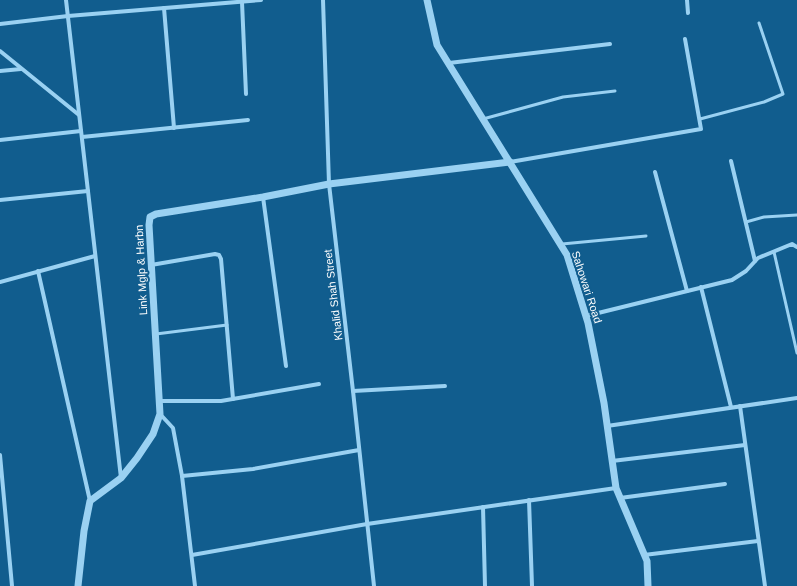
<svg xmlns="http://www.w3.org/2000/svg" width="797" height="586" font-family="Arial,sans-serif">
<style>
.lines{fill:none;stroke-linecap:round;stroke-linejoin:round}
.service{stroke:#9ad1f2;stroke-width:3}
.minor{stroke:#9ad1f2;stroke-width:4}
.tertiary{stroke:#9ad1f2;stroke-width:7}
.labels{text-anchor:middle;stroke-width:4;stroke-linejoin:round;paint-order:stroke}
.street-label{font-size:11px;fill:#fff;stroke:#115d8e}
</style>
<rect width="100%" height="100%" fill="#115d8e"/>
<g class="lines">
<g class="service">
<polyline points="483,119 563,97 615,91"/>
<polyline points="700,119 764,102 783,94 759,23"/>
<polyline points="746,222 764,217 797,215"/>
<polyline points="562,244 646,236"/>
<polyline points="774,252 797,353"/>
<polyline points="156,334 227,325"/>
</g>
<g class="minor">
<polyline points="66,0 121,478"/>
<polyline points="323,0 329,184 353,391 374,586"/>
<polyline points="687,0 688,13"/>
<polyline points="242,2 246,94"/>
<polyline points="164,8 174,128"/>
<polyline points="0,24 68,16 261,0"/>
<polyline points="0,51 79,115"/>
<polyline points="449,63 610,44"/>
<polyline points="0,71 21,69"/>
<polyline points="82,137 248,120"/>
<polyline points="0,140 81,131"/>
<polyline points="731,161 755,261"/>
<polyline points="510,162 701,129 685,39"/>
<polyline points="655,172 687,291"/>
<polyline points="263,197 286,366"/>
<polyline points="0,200 88,191"/>
<polyline points="151,265 215,254 219,255 221,259 233,399"/>
<polyline points="38,271 90,501"/>
<polyline points="0,282 95,256"/>
<polyline points="701,287 731,407"/>
<polyline points="586,316 732,280 746,271 758,258 792,244 797,247"/>
<polyline points="353,391 445,386"/>
<polyline points="159,401 221,401 319,384"/>
<polyline points="740,406 765,586"/>
<polyline points="160,414 173,428 182,476 195,586"/>
<polyline points="607,426 797,398"/>
<polyline points="0,455 12,586"/>
<polyline points="612,461 745,445"/>
<polyline points="182,476 253,469 359,450"/>
<polyline points="620,498 725,484"/>
<polyline points="529,500 532,586"/>
<polyline points="483,507 485,586"/>
<polyline points="192,555 367,524 616,488"/>
<polyline points="644,555 758,541"/>
</g>
<g class="tertiary">
<polyline points="427,0 437,45 567,255 588,323 604,403 616,488 647,561 648,586"/>
<polyline points="78,586 84,531 90,501 121,478 137,458 153,434 160,414 149,225 150,217 156,214 263,197 329,184 510,162"/>
</g>
</g>
<g class="labels">
<g class="street-label">
<text transform="translate(141 270) rotate(-93)" y="4">Link Mglp &amp; Harbn</text>
<text transform="translate(587 287) rotate(72)" y="4">Sahowari Road</text>
<text transform="translate(333 295) rotate(-97)" y="4">Khalid Shah Street</text>
</g>
</g>
</svg>
